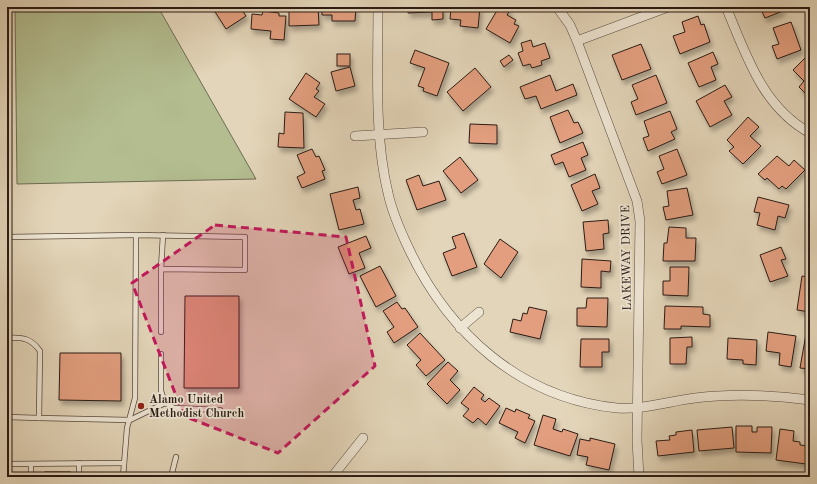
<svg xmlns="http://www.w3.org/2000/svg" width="817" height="484" font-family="'Old Standard TT',serif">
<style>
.green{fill:#b3bd90;stroke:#6e6c52}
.building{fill:#e29e7e;stroke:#2a1b15;filter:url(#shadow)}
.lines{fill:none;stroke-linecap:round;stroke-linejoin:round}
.service-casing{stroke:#584a3e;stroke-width:6}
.minor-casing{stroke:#584a3e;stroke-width:10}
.service{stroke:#ede4d2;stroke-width:4.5}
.minor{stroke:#ede4d2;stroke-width:9}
.marked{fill:#c2185b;fill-opacity:0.2;stroke:#c2185b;stroke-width:3;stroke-dasharray:8 5;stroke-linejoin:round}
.poi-dot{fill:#8f2418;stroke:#ede4d2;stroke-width:1.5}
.labels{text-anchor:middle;stroke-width:3.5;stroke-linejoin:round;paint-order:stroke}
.street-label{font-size:12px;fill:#2a1b15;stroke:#ede4d2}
.poi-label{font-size:12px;font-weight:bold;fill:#2a1b15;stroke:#ede4d2;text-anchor:start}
</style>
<defs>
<filter id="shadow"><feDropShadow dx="2.5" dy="4.5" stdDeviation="2" flood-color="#0004"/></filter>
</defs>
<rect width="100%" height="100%" fill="#e3d5b9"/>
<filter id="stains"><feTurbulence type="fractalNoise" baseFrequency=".005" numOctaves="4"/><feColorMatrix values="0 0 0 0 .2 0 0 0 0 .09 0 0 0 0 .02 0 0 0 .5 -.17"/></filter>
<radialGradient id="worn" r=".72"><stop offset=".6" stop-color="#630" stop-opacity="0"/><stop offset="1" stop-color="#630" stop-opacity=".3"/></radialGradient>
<polygon class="green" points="15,7 158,7 256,179 17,184"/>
<g class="building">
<polygon points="212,7 240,7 246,16 226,29"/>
<polygon points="296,7 318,7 319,25 289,26 289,9 296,9"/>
<polygon points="322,7 356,7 355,21 332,21 332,15 322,15"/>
<polygon points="408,7 443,7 443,19 432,20 432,12 408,13"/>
<polygon points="451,7 480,7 478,28 460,26 461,20 450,19"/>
<polygon points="499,7 505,7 510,10 507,15 516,20 514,24 519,26 510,43 486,29"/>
<polygon points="760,7 781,7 783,11 765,18"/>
<polygon points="263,11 279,13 279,16 286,16 284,40 270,39 271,31 251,29 252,14 262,15"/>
<polygon points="698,16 701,25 704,24 710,42 680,54 673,36 685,32 682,22"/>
<polygon points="791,22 801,50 777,59 772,46 779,44 773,28"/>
<polygon points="531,40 533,47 545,43 550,58 541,61 542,65 532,68 530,64 523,66 518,53 523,51 521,43"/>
<polygon points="641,44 651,69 622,80 612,55"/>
<polygon points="415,50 449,63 437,96 423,91 424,88 418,86 425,68 410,63"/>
<polygon points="713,52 718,64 711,67 716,80 699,87 688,63"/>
<rect x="337" y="54" width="13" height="12"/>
<polygon points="509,55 513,60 504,67 500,61"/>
<polygon points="806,57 810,60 810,94 808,96 799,87 804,81 793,70"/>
<polygon points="350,67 355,86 336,91 331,72"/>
<polygon points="475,68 491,87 463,111 447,92"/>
<polygon points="306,73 320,83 316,89 319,91 314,97 325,104 316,117 289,99"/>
<polygon points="550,75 556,91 573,84 577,95 541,109 536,96 525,99 520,87"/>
<polygon points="656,75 667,103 636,115 631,102 638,99 632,85"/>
<polygon points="725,85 732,97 724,101 732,115 710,127 696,101"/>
<polygon points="568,110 574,123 578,122 583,133 560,143 550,117"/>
<polygon points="670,111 677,129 671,132 675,139 648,151 643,138 649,136 644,121"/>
<polygon points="285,112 303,113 304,148 278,147 279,133 284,134"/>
<polygon points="748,117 759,127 750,136 761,146 743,164 729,151 734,147 727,140"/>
<polygon points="470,124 497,125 497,144 469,143"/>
<polygon points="583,142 588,155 581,158 586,170 569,177 563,162 555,165 551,155"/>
<polygon points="312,149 316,157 319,156 325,170 322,171 325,179 302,188 297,177 305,173 297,155"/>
<polygon points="677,149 687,175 662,184 657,172 664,169 659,156"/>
<polygon points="777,156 789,166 794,160 805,170 786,189 782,186 779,189 767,178 765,180 758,174"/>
<polygon points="460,157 478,180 461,193 443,171"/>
<polygon points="595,174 600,188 592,191 598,204 582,211 571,185"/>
<polygon points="419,175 423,186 439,181 446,200 417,210 406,180"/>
<polygon points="358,187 360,198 353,200 356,210 360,209 364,224 339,230 330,194"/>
<polygon points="687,188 693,215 666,220 663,207 669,206 667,191"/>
<polygon points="758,197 789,205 785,218 778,216 775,230 757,225 760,213 754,212"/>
<polygon points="608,220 609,233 603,234 604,249 586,251 583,222"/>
<polygon points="669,227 686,228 686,238 696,238 695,261 663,261 664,243 667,243"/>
<polygon points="464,233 477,267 452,276 443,253 456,248 452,237"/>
<polygon points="366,236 371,248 359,253 365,268 349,274 338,247"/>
<polygon points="500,239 518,252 501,278 484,264"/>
<polygon points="781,247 786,259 781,260 788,276 770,282 760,255"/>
<polygon points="582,259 611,261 610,272 601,271 601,288 581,287"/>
<polygon points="380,266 396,296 376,307 360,276"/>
<polygon points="670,267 689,267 688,296 663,295 663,281 670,281"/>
<polygon points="802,276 810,277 810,312 797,310"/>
<polygon points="185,296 239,296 239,388 184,388"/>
<polygon points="587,298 608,298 607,327 577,326 577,308 586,308"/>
<polygon points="397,302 402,309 405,308 418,327 394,343 387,332 394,327 383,311"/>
<polygon points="665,306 703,307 703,314 710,315 710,327 681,326 681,329 664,329"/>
<polygon points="529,307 547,311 540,339 510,332 513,319 521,321 523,313 527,314"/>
<polygon points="768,332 796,336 791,367 779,365 780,353 766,351"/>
<polygon points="420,333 445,360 426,376 416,365 421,360 407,345"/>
<polygon points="806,334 810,335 810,369 800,368"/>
<polygon points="692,337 692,347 687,347 686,364 670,364 670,338"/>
<polygon points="728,338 757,340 756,365 743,364 743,360 727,359"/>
<polygon points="581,339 609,339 609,352 602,352 602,367 580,367"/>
<polygon points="60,353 121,353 121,401 59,400"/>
<polygon points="448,362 458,371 450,380 460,390 447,404 427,384"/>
<polygon points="474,387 484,395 481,399 485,402 489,398 500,406 486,425 478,418 473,423 463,416 469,409 461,403"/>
<polygon points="506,408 515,412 516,409 530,415 528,418 535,421 525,443 515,438 518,432 499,423"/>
<polygon points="543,415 556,419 553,429 562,432 563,429 578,434 570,456 534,445"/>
<polygon points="736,426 752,426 752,432 757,432 757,427 772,427 771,453 736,452"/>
<polygon points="732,427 734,448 699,451 697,430"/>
<polygon points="780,429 794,431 793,441 800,442 800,445 808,446 806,464 776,460"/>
<polygon points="692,430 694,452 658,456 656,441 670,440 669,436 676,435 676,432"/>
<polygon points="590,438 615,444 609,470 586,465 588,457 577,455 580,439 590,441"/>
<rect x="45" y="472" width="25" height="5"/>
</g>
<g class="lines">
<g class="service-casing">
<g id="service">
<polyline points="7,237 136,235"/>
<polyline points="161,269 163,235"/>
<path d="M7 338C22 337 31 338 40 351L39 418 130 420 165 403"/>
<polyline points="161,354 161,391 165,403 174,408 220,410"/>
<polyline points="7,417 39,418"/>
<polyline points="7,464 124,463"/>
<polyline points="31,464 31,477"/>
<polyline points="79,477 79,463"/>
<polyline points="123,477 127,428 135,398 136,235 245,237 245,270 161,269 161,332"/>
<polyline points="171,477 176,457"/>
</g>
</g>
<g class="minor-casing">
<g id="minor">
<path d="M378 7C378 66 374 136 388 193 392 212 400 230 408 247 448 333 520 398 617 408 643 410 670 401 695 398 734 393 772 395 810 400"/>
<polyline points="557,7 570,25 577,41 637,201 640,221 637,440 639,477"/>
<path d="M726 7C746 54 762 107 810 133"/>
<polyline points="577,41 668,7"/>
<polyline points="355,136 423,132"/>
<polyline points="460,328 479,312"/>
<polyline points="332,477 363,438"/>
</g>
</g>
<use href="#service" class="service"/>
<use href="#minor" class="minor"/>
</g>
<path class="marked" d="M215 225 346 237 375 366 278 453 184 416 132 283Z"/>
<circle class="poi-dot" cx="141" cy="406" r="4"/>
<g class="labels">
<g class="street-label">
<text transform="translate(626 258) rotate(-91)" y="4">LAKEWAY DRIVE</text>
</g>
<g class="poi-label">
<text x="149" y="403">Alamo United<tspan x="149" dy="14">Methodist Church</tspan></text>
</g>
</g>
<rect width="817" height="484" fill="none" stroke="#e3d5b9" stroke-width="24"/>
<rect x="8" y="8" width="801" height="468" fill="none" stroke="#2a1b15" stroke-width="2"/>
<rect x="12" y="12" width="793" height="460" fill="none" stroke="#2a1b15"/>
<rect width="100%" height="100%" filter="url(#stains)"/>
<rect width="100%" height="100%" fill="url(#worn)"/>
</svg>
